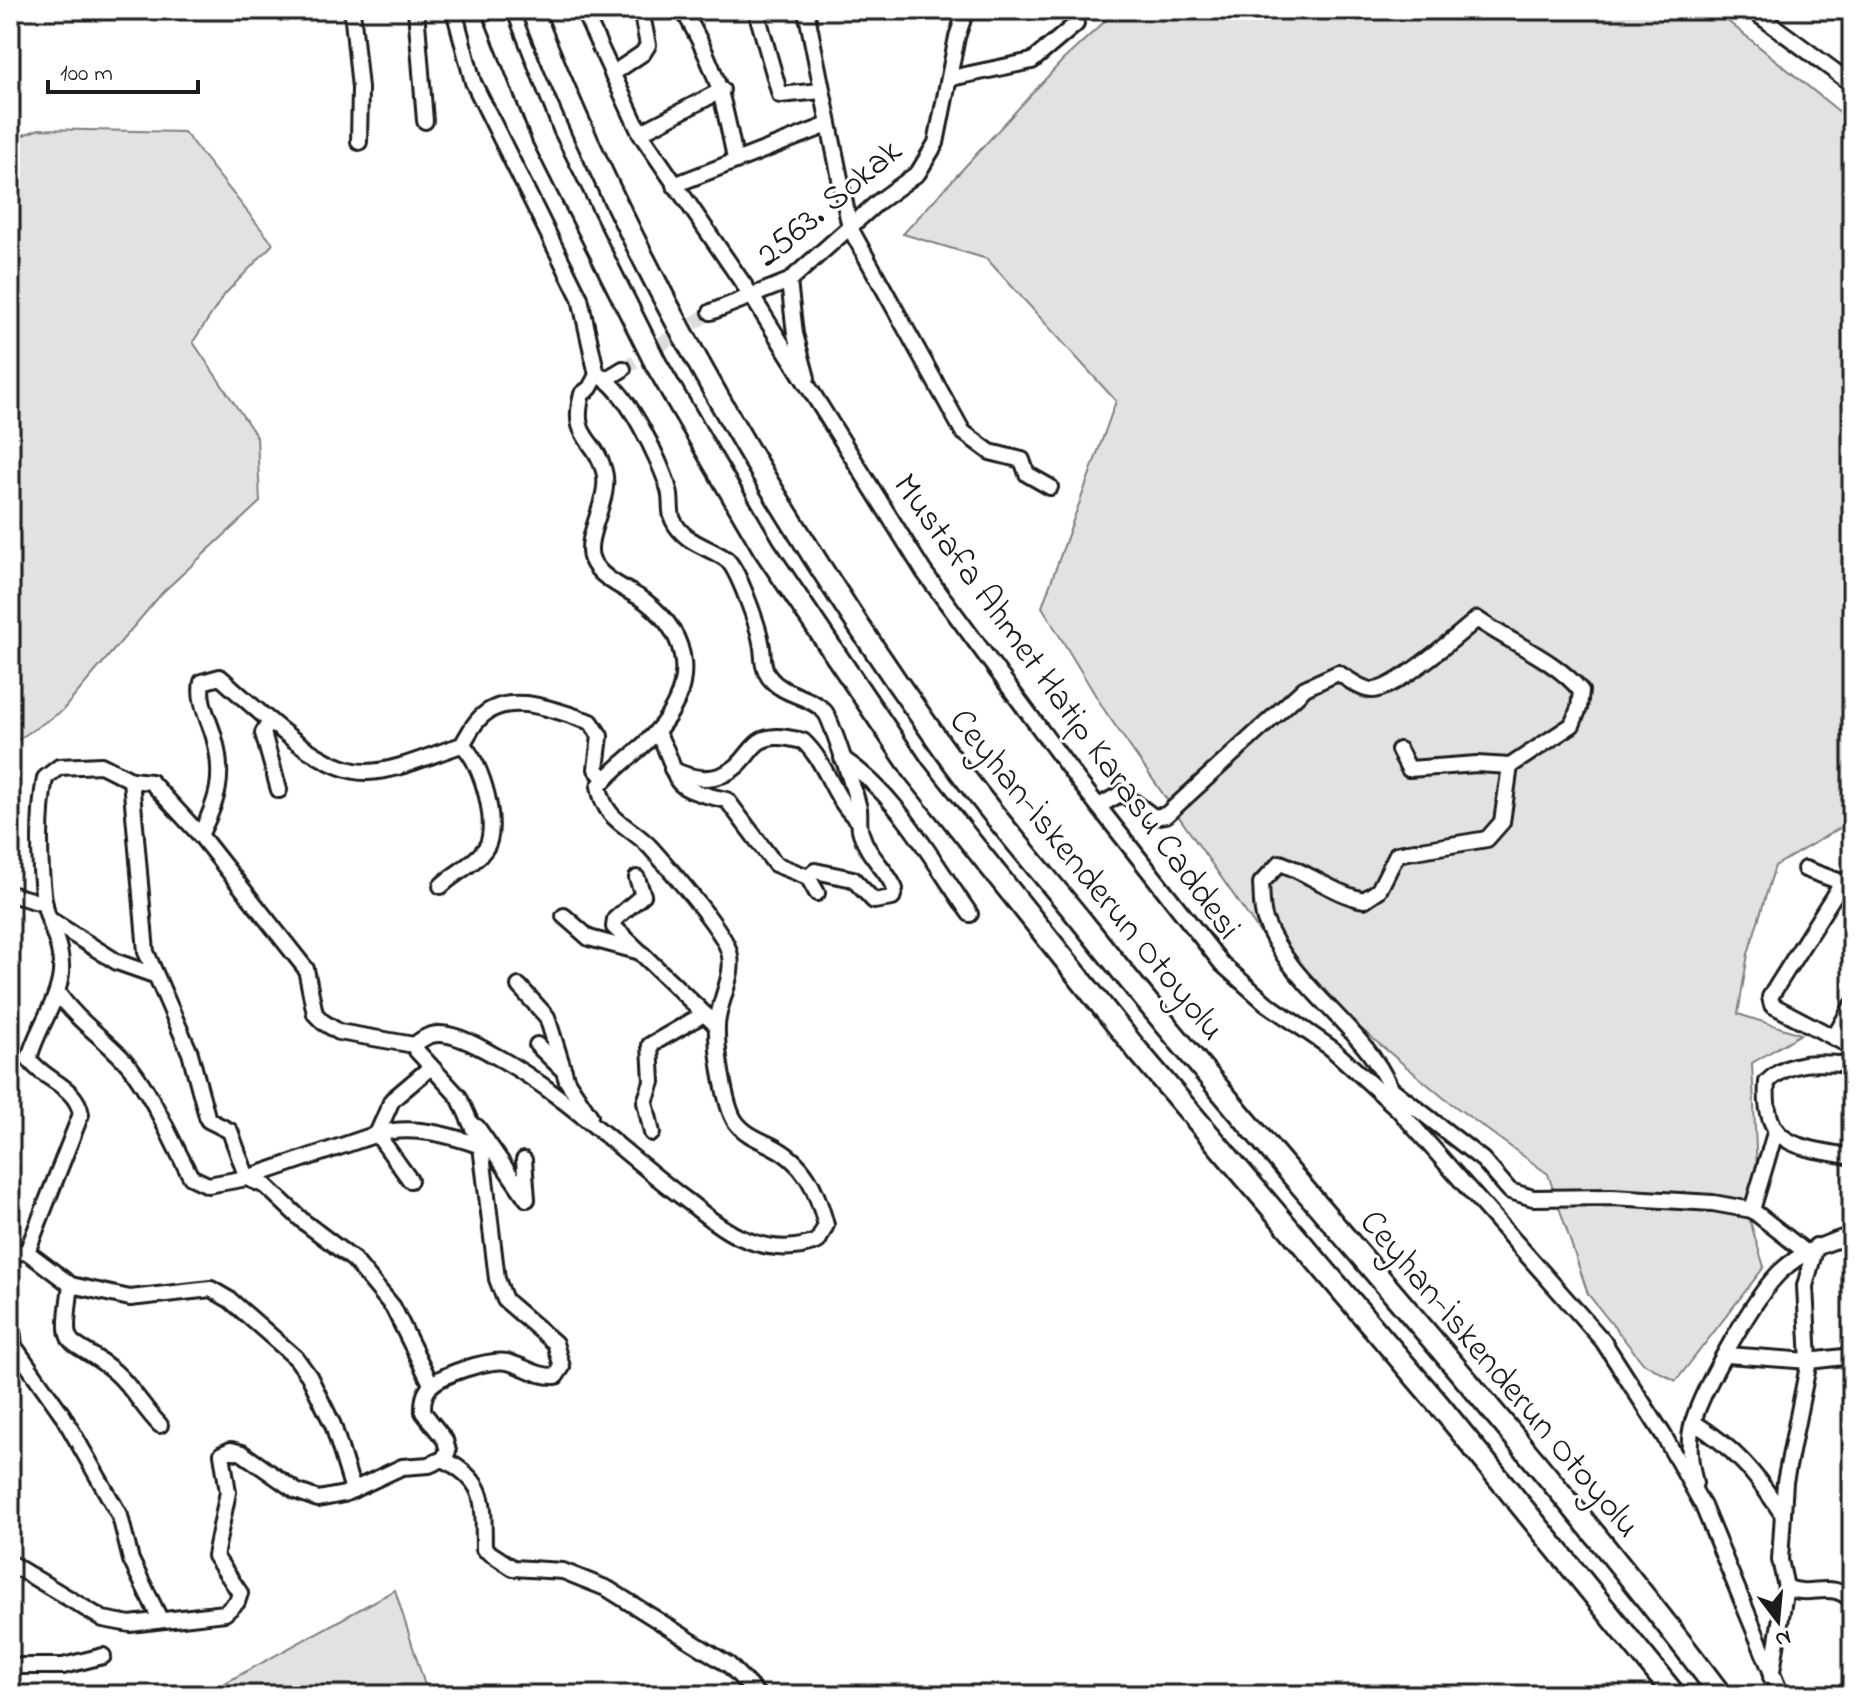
<svg xmlns="http://www.w3.org/2000/svg" width="1862" height="1705" font-family="'Indie Flower',sans-serif">
<style>
.green{fill:#e2e2e2;stroke:#7f7f7f;stroke-width:2}
.lines{fill:none;stroke-linecap:round;stroke-linejoin:round}
.minor-tunnel{stroke:#ddd;stroke-width:14;stroke-dasharray:14 7;stroke-linecap:butt}
.minor-casing{stroke:#1c1c1c;stroke-width:20}
.highway-casing{stroke:#1c1c1c;stroke-width:26}
.minor{stroke:#fff;stroke-width:14}
.highway{stroke:#fff;stroke-width:20}
.labels{text-anchor:middle;stroke-width:6;stroke-linejoin:round;paint-order:stroke}
.street-label{font-size:36px;fill:#1c1c1c;stroke:#fff}
</style>
<rect width="100%" height="100%" fill="#fff"/>
<filter id="ink" filterUnits="userSpaceOnUse"><feTurbulence type="fractalNoise" baseFrequency=".0125" numOctaves="2"/><feDisplacementMap in="SourceGraphic" scale="16" xChannelSelector="R" yChannelSelector="G"/><feConvolveMatrix kernelMatrix="1 2 1 2 8 2 1 2 1" color-interpolation-filters="sRGB"/></filter>
<g filter="url(#ink)">
<g class="green">
<polygon points="1117,10 1714,10 1852,122 1852,821 1775,866 1748,954 1738,1014 1801,1034 1752,1063 1757,1171 1748,1214 1764,1267 1676,1381 1643,1363 1588,1294 1548,1174 1445,1099 1279,960 1105,711 1042,607 1116,401 987,259 903,234 1062,61"/>
<polygon points="39,129 184,132 273,244 225,294 193,342 257,437 260,502 163,592 62,711 10,745 10,140"/>
<polygon points="395,1590 428,1695 203,1695"/>
</g>
<g class="lines">
<polyline class="minor-tunnel" points="623,369 711,312"/>
<g class="minor-casing">
<g id="minor">
<polyline points="352,10 360,88 359,142"/>
<polyline points="416,10 425,121"/>
<polyline points="454,10 473,82 580,298 597,375"/>
<polyline points="583,10 640,133 753,298 924,572 1080,783 1222,964 1266,1003 1331,1048 1398,1109 1603,1341 1664,1436 1703,1506 1781,1695"/>
<path d="M683 10C716 67 723 95 735 159"/>
<polyline points="756,10 780,95 821,91"/>
<polyline points="806,10 850,228 963,432 990,452 1022,460 1027,474 1050,487"/>
<polyline points="1752,10 1852,84"/>
<polyline points="612,74 643,53 648,45 641,10"/>
<polyline points="951,78 1032,61 1076,24"/>
<polyline points="640,133 722,90"/>
<polyline points="674,185 828,125"/>
<polyline points="789,281 795,334 807,378"/>
<polyline points="711,312 789,281 878,202 918,173 936,143 957,37 966,10"/>
<polyline points="608,378 623,369"/>
<polyline points="270,721 263,733 279,790"/>
<path d="M656 732C688 780 655 785 727 800L775 864 808 877"/>
<polyline points="1399,750 1409,769 1477,764 1510,766"/>
<path d="M842 758C899 796 931 859 970 914"/>
<path d="M672 769C693 780 717 783 737 766 745 759 751 748 759 742 772 733 789 738 803 741 829 765 832 799 859 821"/>
<polyline points="131,780 146,952 190,1053 208,1120 230,1131 247,1178 377,1134 392,1100 431,1067"/>
<path d="M1099 806 1122 793 1154 817 1166 815 1305 688 1338 673C1347 678 1361 690 1372 690 1394 691 1458 635 1477 619 1511 643 1556 660 1581 691L1579 708 1572 725 1510 766 1502 822 1487 839 1397 854 1379 890 1364 900C1334 894 1309 873 1280 863L1261 883C1262 895 1261 909 1265 920 1294 995 1377 1031 1398 1109"/>
<path d="M200 835C218 800 225 777 214 737 209 719 198 701 202 682L220 677C253 706 321 774 367 772 398 771 432 754 462 745 467 737 472 726 479 719 507 688 559 712 591 722L600 736 596 769 605 779"/>
<polyline points="1805,869 1852,886"/>
<polyline points="637,878 643,895 615,919 614,927 717,1026"/>
<polyline points="1843,881 1770,997 1772,1005 1852,1047"/>
<path d="M441 886C454 873 475 864 485 849 501 829 481 759 462 745"/>
<polyline points="10,894 45,904"/>
<polyline points="564,916 589,938 637,951"/>
<polyline points="52,921 117,962 154,975"/>
<polyline points="519,986 547,1017 567,1081 590,1116"/>
<path d="M58 993C78 1023 108 1040 131 1068 156 1101 171 1141 191 1177L208 1185 247 1178 266 1186 304 1222 354 1260 393 1307 431 1384"/>
<polyline points="1835,1036 1852,1006"/>
<polyline points="537,1045 564,1071"/>
<path d="M1852 1065C1820 1063 1791 1058 1767 1082 1762 1149 1799 1146 1852 1157"/>
<polyline points="1393,1090 1483,1160 1510,1191 1533,1198 1612,1197 1713,1203 1752,1210 1807,1253"/>
<polyline points="477,1127 527,1199 524,1160"/>
<polyline points="652,1133 645,1102 652,1082 650,1045 704,1014"/>
<path d="M410 1180 377 1134C413 1125 447 1134 481 1146"/>
<polyline points="1752,1210 1775,1133"/>
<path d="M1816 1246 1805 1286 1809 1361 1785 1482 1780 1560 1786 1587C1810 1599 1832 1579 1852 1601"/>
<path d="M27 1252 81 1114C76 1085 44 1081 29 1059 36 1029 58 1004 61 973 63 944 48 926 44 901 39 863 38 816 45 778L59 767 101 765 131 780 151 782 200 835 306 969 315 1014 323 1022 339 1032 414 1045"/>
<polyline points="10,1253 27,1252 71,1285 130,1298 211,1289 230,1300 296,1358 309,1376 333,1425 353,1490"/>
<path d="M71 1285C61 1358 67 1332 115 1372 132 1387 144 1409 160 1425"/>
<polyline points="10,1308 14,1346 62,1414 120,1516 131,1560 160,1619"/>
<polyline points="1727,1355 1809,1361 1852,1356"/>
<path d="M1693 1422C1736 1449 1755 1473 1783 1515"/>
<path d="M443 1459C488 1482 483 1502 484 1549L513 1568 563 1571 608 1589 729 1665 758 1695"/>
<path d="M1695 1483C1690 1462 1687 1443 1693 1422 1703 1388 1755 1295 1781 1271 1801 1252 1826 1243 1852 1235"/>
<path d="M10 1563 103 1619 130 1624 225 1613 237 1602 240 1593 215 1556 228 1492 222 1454 231 1450 242 1453 296 1491 318 1499 344 1494 402 1467 429 1465 443 1459 448 1451 445 1440 423 1412C423 1403 423 1396 429 1388 439 1374 490 1359 507 1362 525 1366 536 1377 556 1376L562 1367 555 1343 505 1300 497 1279 481 1146 459 1097 417 1051 414 1045C422 1039 430 1033 441 1034 458 1035 478 1046 492 1054 563 1092 618 1149 682 1197 700 1210 716 1226 737 1236 763 1248 792 1252 818 1241L826 1225C816 1188 805 1162 770 1145 757 1139 743 1133 735 1121 724 1104 716 1046 717 1026 718 998 740 971 726 944 715 921 670 869 651 848 629 824 605 823 599 786 616 766 639 752 656 732 696 687 692 637 645 601 629 590 600 579 592 560 582 538 612 498 604 471 595 436 570 440 582 394L590 388 597 375C624 383 661 462 669 490 672 500 669 511 673 520 684 543 707 546 726 559 738 568 758 626 761 642 764 655 761 665 769 677 783 696 810 695 825 712 831 719 857 798 859 809 860 817 858 825 861 833 868 857 886 868 895 889L892 898 874 901 853 879 815 871 808 877 817 893"/>
<polyline points="10,1666 63,1666 103,1656"/>
<polyline points="1771,1677 1786,1587"/>
</g>
</g>
<g class="highway-casing">
<g id="highway">
<polyline points="493,10 543,138 656,364 764,549 914,771 1137,1050 1440,1406 1675,1695"/>
<path d="M532 10C635 273 777 516 941 745 985 807 1036 865 1084 924 1292 1185 1520 1429 1721 1695"/>
</g>
</g>
<use href="#minor" class="minor"/>
<use href="#highway" class="highway"/>
</g>
</g>
<g class="labels">
<g class="street-label">
<text transform="translate(827 201) rotate(-40)" y="13">2563. Sokak</text>
<text transform="translate(1069 705) rotate(54)" y="13">Mustafa Ahmet Hatip Karasu Caddesi</text>
<text transform="translate(1089 873) rotate(51)" y="13">Ceyhan-İskenderun Otoyolu</text>
<text transform="translate(1502 1372) rotate(50)" y="13">Ceyhan-İskenderun Otoyolu</text>
</g>
</g>
<rect width="1862" height="1705" fill="none" stroke="#fff" stroke-width="40"/>
<rect x="20" y="20" width="1822" height="1665" fill="none" stroke="#1c1c1c" stroke-width="3" filter="url(#ink)"/>
<g transform="translate(1778 1621) rotate(164)" stroke="#ffffff" stroke-width="6" paint-order="stroke">
<path d="M0-6L14 30L0 20L-14 30Z" fill="#1c1c1c"/>
<text y="-12" font-size="22" font-weight="bold" text-anchor="middle" fill="#1c1c1c">N</text>
</g>
<path d="M48 80v12h150v-12" fill="none" stroke="#1c1c1c" stroke-width="4"/>
<text x="60" y="80" font-size="24" fill="#1c1c1c" stroke="#ffffff" stroke-width="6" paint-order="stroke">100 m</text>
</svg>
